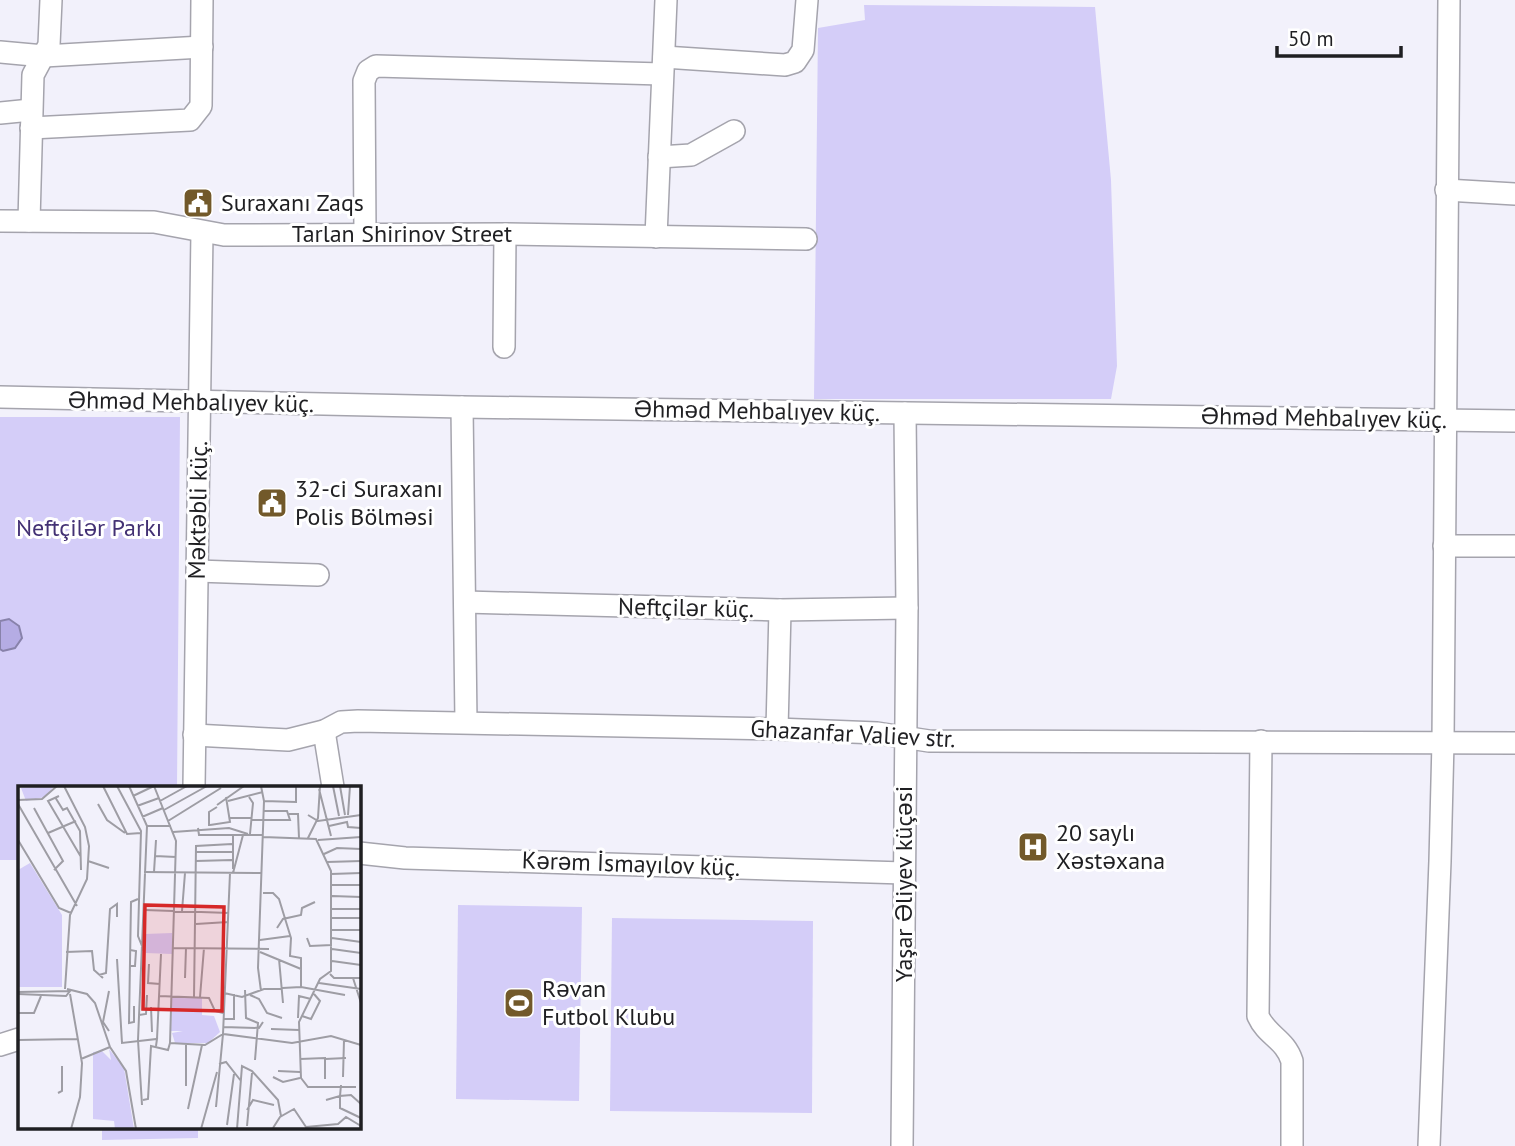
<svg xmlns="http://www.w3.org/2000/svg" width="1515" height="1146" font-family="'PT Sans',sans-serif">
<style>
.green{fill:#d4cdf8}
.water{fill:#b5ace4;stroke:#8882aa;stroke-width:2}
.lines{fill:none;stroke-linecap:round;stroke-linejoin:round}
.minor-casing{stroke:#a5a4ad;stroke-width:24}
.minor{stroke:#fff;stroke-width:21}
.labels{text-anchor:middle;stroke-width:6;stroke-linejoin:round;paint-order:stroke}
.poi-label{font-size:24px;fill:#1f1f22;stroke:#fff;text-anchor:start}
.street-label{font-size:24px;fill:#1f1f22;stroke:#fff}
.park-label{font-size:24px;fill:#433174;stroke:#fff}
.inset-road{fill:none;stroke:#9e9da4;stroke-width:2}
.view{fill:#d62828;fill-opacity:0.15;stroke:#d62828;stroke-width:3.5}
.inset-edge{fill:none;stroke:#1f1f22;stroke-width:3.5}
</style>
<rect width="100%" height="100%" fill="#f2f1fb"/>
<g class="green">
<polygon points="864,5 1095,7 1111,180 1117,366 1111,399 814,399 818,28 865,20"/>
<polygon points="0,417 180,417 177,787 19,787 19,860 0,860"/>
<polygon points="458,905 582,907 579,1101 456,1099"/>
<polygon points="612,918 813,921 812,1113 610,1111"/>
<polygon points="102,1127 198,1127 198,1138 102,1140"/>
</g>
<polygon class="water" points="9,619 19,626 22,638 15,648 3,651 0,649 0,621"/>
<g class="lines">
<g class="minor-casing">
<g id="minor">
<polyline points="0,52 44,56 202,47"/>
<polyline points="664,57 785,65 795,62 803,50 807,0"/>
<polyline points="0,113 31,110"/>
<polyline points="31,128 190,120 201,106 202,0"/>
<polyline points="659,157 691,155 734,131"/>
<polyline points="1446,190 1515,194"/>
<polyline points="0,221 154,222 224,235 505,234 806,239"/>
<polyline points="29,221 33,75 49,45 51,0"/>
<polyline points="365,233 364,81 368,71 376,66 662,74"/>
<polyline points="656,237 666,0"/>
<polyline points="504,347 505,234"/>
<polyline points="0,397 462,407 1515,421"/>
<polyline points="462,407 466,722"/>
<polyline points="1444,546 1515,546"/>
<polyline points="197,571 318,575"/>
<polyline points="465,602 780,610 907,608"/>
<polyline points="777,729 780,610"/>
<polyline points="324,731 333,787"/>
<polyline points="194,735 288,740 324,731 341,722 358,721 777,729 877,733 929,741 1515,743"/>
<path d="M1261 741 1258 1016C1267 1036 1285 1039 1292 1061V1146"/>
<polyline points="194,787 202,232"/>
<polyline points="359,853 405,858 904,873"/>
<polyline points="0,1045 19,1039"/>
<polyline points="902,1146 907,608 905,413"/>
<polyline points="1429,1146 1440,861 1443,742 1449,0"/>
</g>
</g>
<use href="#minor" class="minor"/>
</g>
<defs>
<g id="civic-square" transform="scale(1.575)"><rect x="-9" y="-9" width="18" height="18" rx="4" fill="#72592a" stroke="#fff"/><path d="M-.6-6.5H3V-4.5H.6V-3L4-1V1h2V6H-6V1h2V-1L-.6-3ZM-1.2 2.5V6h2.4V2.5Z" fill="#fff"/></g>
<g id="hospital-square" transform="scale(1.575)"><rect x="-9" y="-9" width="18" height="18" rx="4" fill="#72592a" stroke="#fff"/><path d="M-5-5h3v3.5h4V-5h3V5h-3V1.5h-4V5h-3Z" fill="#fff"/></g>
<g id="stadium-square" transform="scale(1.575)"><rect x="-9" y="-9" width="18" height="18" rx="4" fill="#72592a" stroke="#fff"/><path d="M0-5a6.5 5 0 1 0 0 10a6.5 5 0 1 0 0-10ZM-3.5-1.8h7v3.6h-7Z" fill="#fff"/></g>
</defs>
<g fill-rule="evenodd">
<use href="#civic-square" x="198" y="203"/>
<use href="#civic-square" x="272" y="503"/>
<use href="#hospital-square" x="1033" y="847"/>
<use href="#stadium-square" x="519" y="1003"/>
</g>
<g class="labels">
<g class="poi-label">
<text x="221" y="211">Suraxanı Zaqs</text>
<text x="295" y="497">32-ci Suraxanı<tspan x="295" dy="28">Polis Bölməsi</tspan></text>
<text x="1056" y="841">20 saylı<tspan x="1056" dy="28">Xəstəxana</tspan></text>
<text x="542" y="997">Rəvan<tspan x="542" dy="28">Futbol Klubu</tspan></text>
</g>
<g class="street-label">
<text x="402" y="242">Tarlan Shirinov Street</text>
<text transform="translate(191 402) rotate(1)" y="8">Əhməd Mehbalıyev küç.</text>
<text transform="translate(757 411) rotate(1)" y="8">Əhməd Mehbalıyev küç.</text>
<text transform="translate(1324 418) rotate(1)" y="8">Əhməd Mehbalıyev küç.</text>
<text transform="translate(198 510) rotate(-89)" y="8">Məktəbli küç.</text>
<text transform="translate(686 608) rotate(1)" y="8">Neftçilər küç.</text>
<text transform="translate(853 734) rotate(3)" y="8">Ghazanfar Valiev str.</text>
<text transform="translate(631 864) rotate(2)" y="8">Kərəm İsmayılov küç.</text>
<text transform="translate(904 884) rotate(-90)" y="8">Yaşar Əliyev küçəsi</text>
</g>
<g class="park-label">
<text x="89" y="536">Neftçilər Parkı</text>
</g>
</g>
<g transform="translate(18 786)">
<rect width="343" height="343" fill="#f2f1fb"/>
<path d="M36 0 27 11 8 15 3 2ZM12 77 44 129V201H0V84ZM154 147V168L128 167 127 148ZM154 211 184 212V229L196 230 202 246 190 257H157L154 247 165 245H153ZM91 263 106 282 116 343H97L96 335 75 333V266L84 265 93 274Z" fill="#d4cdf8"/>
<path class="inset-road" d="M46 0 67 41 71 60 69 93 52 129 47 203M85 0 109 48 123 47M99 0 123 45 120 150 126 165M111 0 129 40 120 254 124 319M136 0 158 55 152 257M243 0 246 15 240 182 243 205M315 0 321 30M322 0 327 29M301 3 313 50M41 10 30 15 63 71M115 10 136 0M37 11 45 24 49 22 62 45 63 84M231 11 235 17 232 48M0 14 24 13 39 0M142 15 169 0M210 15 245 6M246 15 278 16V0M0 18 59 120M80 18 89 34 107 47M199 19 226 0M119 20 141 12M16 22 45 75 36 84M146 24 189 0M271 28H280L281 52M290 29 300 35 343 29M330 29 332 0M124 31 145 22M212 32H234M234 34H272L269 25H246M150 35 203 2M192 39 212 36 208 11M129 40H153M191 40V26L199 21M311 40 329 36 330 41 343 42M180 42 181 49H245M155 46 211 42 230 48M30 47 58 35M245 51 298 53 313 85V185L302 193 281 236 283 292 290 301H338M290 52 300 32 302 0M0 54 41 122 53 127M300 54 343 51M178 66H214M306 68 319 62 343 63M137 70 158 71M70 75 91 82M178 75 214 74M309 76 343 75M215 83V49M126 86 244 87M136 86 138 54M215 87 225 49M313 88 343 87M314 99H343M245 107H255L261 113 273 152 272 170 283 172V201M314 110 343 111M314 123H343M127 124 211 127M164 125 167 87M314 132H343M178 138 210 136M259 142 265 133 283 129 284 122 297 116M314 144H343M289 152 292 160 314 159M314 152 343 156M242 154 272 150M155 162 251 163M314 163 343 167M48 166 74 165 76 184 85 192M242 166 283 183M99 173 104 257 139 253 138 260M261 173 265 217M314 175 343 179M131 178 130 197 142 198M112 180H117L118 165 112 164M312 188 316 192H343M81 189 88 187 92 123 99 118V131M167 192 168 162M335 192 343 217M301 197 343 203M49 203 69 208 77 217 92 261 108 285 118 343M227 204 228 232 240 237 237 274M0 206 52 205 48 210 0 208M206 207 224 211 246 203 283 201 327 209M52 208 64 277 62 311 53 343M232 209 241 213 249 227 264 232M141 210 191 212 197 225 205 227M176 211 178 60 214 58M182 211 186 162M116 220V236L111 237 113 116 120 113M133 221 134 246M0 227H16L23 210M121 229 128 228 129 209M284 230 293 233 302 215 296 208M280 232 281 210 293 213M205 233H216V208M205 241 241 242 245 236M253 243 281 244M91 245 85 236 91 205M139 253 143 168M0 254 60 253M152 257 187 259 205 248 212 87M63 273 92 261M282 273 307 272V293M307 273 328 272M201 278 208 276 223 295M260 285 282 286M255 291 265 296 282 292M325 291 326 254M168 300V259M40 307 44 305V280M125 314 130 313 133 260 150 264 152 257M308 314 322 310 323 299M343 318 333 309 322 310V322L343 332M198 321 205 248 274 257 313 250 343 259M170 323 184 259M229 324 235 314 256 319M209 339 216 288M229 340 234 287M255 342 262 331 276 323 288 341 320 338 328 331 343 340M183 343 199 286M219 343 224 280 234 285 260 314 263 330M225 343H256"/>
<path class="view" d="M127 119 206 121 204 225 125 223Z"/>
<rect width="343" height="343" class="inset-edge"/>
</g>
<path d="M1277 46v10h124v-10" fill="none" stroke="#1f1f22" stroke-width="3.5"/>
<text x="1288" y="46" font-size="21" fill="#1f1f22" stroke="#ffffff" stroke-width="5" paint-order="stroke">50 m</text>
</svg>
